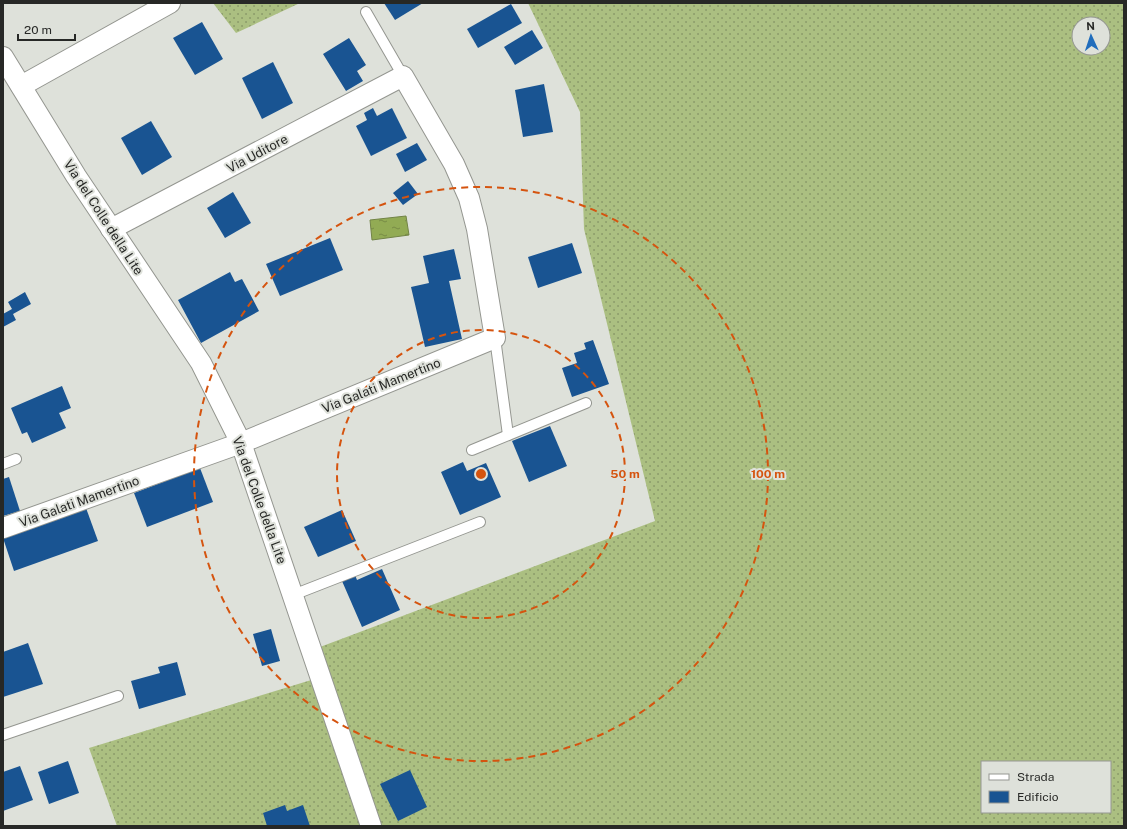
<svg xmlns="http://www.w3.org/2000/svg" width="1127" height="829" font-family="'Public Sans',sans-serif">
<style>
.grass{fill:url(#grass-dots);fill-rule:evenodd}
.water{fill:url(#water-ripples);stroke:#728446}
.building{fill:#195492}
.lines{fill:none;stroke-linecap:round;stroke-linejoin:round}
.service-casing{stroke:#949690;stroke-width:12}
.minor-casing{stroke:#949690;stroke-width:22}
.service{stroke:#fff;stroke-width:10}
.minor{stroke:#fff;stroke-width:20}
.ring{fill:none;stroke:#d5540f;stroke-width:2;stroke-dasharray:7 5}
.labels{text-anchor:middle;stroke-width:4;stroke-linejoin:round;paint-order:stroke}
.street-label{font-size:13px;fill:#272826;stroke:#dee1da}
.centre{fill:#d5540f;stroke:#dee1da;stroke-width:2}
.ring-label{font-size:12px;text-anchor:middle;font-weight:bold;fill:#d5540f;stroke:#dee1da;stroke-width:4;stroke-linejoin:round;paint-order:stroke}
</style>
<defs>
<pattern id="grass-dots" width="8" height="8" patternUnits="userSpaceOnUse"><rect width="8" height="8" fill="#abbf81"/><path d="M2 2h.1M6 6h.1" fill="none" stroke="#8b9b69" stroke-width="1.8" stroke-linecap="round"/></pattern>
<pattern id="water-ripples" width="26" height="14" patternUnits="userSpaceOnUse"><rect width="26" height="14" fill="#92ab54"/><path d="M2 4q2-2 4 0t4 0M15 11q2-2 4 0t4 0" fill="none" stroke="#778b45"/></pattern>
</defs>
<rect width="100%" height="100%" fill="#dee1da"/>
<g class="grass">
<polygon points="213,3 300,3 236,33"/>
<path d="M528 3H1124V826H117L89 748 321 677 312 650 655 521 584 229 580 112ZM1079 24H1103V48H1079ZM982 762H1110V812H982Z"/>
</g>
<polygon class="water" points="406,216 409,235 372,240 370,220"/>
<g class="building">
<polygon points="384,3 423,3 395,20"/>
<polygon points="511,4 522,23 478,48 467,29"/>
<polygon points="202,22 223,59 195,75 173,38"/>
<polygon points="532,30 543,48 515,65 504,47"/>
<polygon points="349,38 366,65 357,71 363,81 346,91 323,54"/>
<polygon points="273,62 293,103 262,119 242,78"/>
<polygon points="544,84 553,132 523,137 515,90"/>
<polygon points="373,108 377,116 392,108 407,138 371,156 356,126 367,120 364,113"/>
<polygon points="151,121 172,157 142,175 121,138"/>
<polygon points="417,143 427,160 405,172 396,154"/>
<polygon points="408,181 418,194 403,205 393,193"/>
<polygon points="233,192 251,223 225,238 207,208"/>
<polygon points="330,238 343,270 280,296 266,264"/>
<polygon points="572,243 582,273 538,288 528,257"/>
<polygon points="454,249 461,279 449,281 462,339 425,347 411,287 429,283 423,256"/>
<polygon points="230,272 235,282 242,279 259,311 201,343 178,300"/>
<polygon points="25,292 31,304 13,314 16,320 3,327 3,314 12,309 8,302"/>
<polygon points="593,340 609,384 572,397 562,368 577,363 574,353 586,349 584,343"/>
<polygon points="62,386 71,408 59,413 66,428 32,443 27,432 22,434 11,408"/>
<polygon points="550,426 567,466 529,482 512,441"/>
<polygon points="463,462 467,471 486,463 501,497 460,515 441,472"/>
<polygon points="200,468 213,502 147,527 134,493"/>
<polygon points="9,477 20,511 3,516 3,479"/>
<polygon points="86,508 98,541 14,571 3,538"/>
<polygon points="342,510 356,541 318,557 304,527"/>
<polygon points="382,569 400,610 362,627 342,581 355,575 357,580"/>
<polygon points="271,629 280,661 262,666 253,634"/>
<polygon points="28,643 43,684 3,697 3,652"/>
<polygon points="177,662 186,695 139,709 131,681 160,673 158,667"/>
<polygon points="68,761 79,793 49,804 38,772"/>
<polygon points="20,766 33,800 3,811 3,772"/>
<polygon points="410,770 427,807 398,821 380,784"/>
<polygon points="285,805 287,811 303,805 310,826 267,826 263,813"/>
</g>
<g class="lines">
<g class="service-casing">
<g id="service">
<polyline points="366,12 403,76"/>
<polyline points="495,338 508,435"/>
<polyline points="472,450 586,403"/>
<polyline points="3,464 16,459"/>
<polyline points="293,595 480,522"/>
<polyline points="3,735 118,696"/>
</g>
</g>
<g class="minor-casing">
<g id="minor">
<polyline points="3,57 76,176 201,363 241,443 371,826"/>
<polyline points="21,86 170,3"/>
<polyline points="3,528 241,443 495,338 477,229 469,198 454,164 403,76 111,229"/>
</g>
</g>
<use href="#service" class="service"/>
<use href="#minor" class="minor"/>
</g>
<g class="ring">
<circle cx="481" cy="474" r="144"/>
<circle cx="481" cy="474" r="287"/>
</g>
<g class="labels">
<g class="street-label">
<text transform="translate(257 153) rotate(-28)" y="5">Via Uditore</text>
<text transform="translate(104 217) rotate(57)" y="5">Via del Colle della Lite</text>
<text transform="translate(381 385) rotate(-22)" y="5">Via Galati Mamertino</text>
<text transform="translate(260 500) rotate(70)" y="5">Via del Colle della Lite</text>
<text transform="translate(79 501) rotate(-20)" y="5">Via Galati Mamertino</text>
</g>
</g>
<circle cx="481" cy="474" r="6" class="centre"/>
<g class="ring-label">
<text x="625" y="478">50 m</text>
<text x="768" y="478">100 m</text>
</g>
<rect width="1127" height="829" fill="none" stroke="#272826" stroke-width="8"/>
<rect x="981" y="761" width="130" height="52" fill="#dee1da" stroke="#959792"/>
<rect x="989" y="774" width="20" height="6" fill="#ffffff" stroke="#959792"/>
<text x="1017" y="781" font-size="12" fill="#272826">Strada</text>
<rect x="989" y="791" width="20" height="12" fill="#195492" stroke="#959792"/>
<text x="1017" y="801" font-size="12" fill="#272826">Edificio</text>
<g transform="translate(1091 36) rotate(357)"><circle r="19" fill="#dee1da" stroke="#959792"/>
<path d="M0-3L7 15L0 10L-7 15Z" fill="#206dbc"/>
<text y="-6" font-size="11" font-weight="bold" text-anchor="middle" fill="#272826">N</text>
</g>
<path d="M18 34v6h57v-6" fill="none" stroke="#272826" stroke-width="2"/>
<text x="24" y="34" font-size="12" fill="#272826" stroke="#dee1da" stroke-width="3" paint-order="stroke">20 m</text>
</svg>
